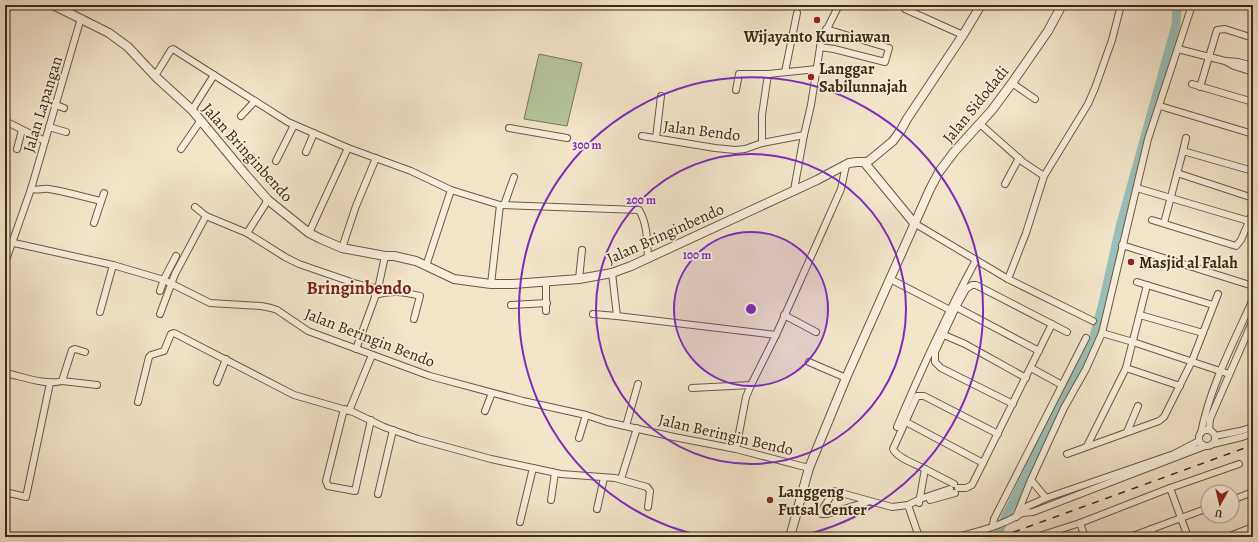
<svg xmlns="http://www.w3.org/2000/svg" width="1258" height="542" font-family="Alegreya,serif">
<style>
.pitch{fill:#b6c69b;stroke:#797857}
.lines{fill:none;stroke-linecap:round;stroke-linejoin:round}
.river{stroke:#9bbfba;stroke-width:9}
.minor-casing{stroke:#6a5a41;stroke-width:8}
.tertiary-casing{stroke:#6a5a41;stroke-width:10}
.minor{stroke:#f7eedd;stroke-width:6}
.tertiary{stroke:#f7eedd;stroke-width:8}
.rail{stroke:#3c2b13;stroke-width:1.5;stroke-dasharray:7 7;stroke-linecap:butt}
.ring{fill:none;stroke:#7b2cbf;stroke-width:2}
.poi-dot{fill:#8f2418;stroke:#f7eedd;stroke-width:1.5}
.labels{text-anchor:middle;stroke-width:3.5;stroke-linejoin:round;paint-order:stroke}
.poi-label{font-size:16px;font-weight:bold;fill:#3c2b13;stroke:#f7eedd;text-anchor:start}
.street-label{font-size:16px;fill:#3c2b13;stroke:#f7eedd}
.quarter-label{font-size:18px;font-weight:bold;fill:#7a1f14;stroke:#f7eedd}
.centre{fill:#7b2cbf;stroke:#f7eedd;stroke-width:2}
.ring-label{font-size:12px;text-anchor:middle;font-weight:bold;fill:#7b2cbf;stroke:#f7eedd;stroke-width:3.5;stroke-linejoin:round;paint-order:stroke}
</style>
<rect width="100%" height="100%" fill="#f2e5ca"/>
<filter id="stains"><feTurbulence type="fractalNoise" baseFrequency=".005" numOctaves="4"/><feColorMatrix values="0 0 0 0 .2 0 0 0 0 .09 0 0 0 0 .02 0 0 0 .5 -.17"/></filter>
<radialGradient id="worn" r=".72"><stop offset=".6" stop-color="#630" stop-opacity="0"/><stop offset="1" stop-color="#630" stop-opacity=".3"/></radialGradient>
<polygon class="pitch" points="539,54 582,63 567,126 524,119"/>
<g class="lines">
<polyline class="river" points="996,537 1043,440 1085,358 1094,337 1103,303 1120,227 1176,25 1177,5"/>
<g class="minor-casing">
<g id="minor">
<polyline points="904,5 904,8 905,9 963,35"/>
<polyline points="1248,5 1253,6"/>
<polyline points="820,47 834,49 885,62 889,48 826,29"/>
<polyline points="1178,49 1225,61 1234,66 1253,72"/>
<polyline points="1226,61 1238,62 1253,66"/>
<polyline points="785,72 797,13"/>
<path d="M155 76 171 50 173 49 288 122 348 148 411 171 451 190 500 205 639 210C648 225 647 242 648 259"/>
<polyline points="1012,83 1035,99"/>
<polyline points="1192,84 1253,102"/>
<polyline points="1200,87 1217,30 1225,29 1253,38"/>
<polyline points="736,90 739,74 768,74 817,69"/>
<polyline points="56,105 64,108"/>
<polyline points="1160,106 1253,134"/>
<polyline points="192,110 214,75"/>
<polyline points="241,116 255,101"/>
<polyline points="5,121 45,141"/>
<polyline points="980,124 1023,162 1044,176"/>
<polyline points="49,127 66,132"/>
<polyline points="509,128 567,138"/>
<polyline points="642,136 715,148 735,150 745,149 762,143 804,135"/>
<polyline points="656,138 661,96"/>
<polyline points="762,143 762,115 768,74"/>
<polyline points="17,149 22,130"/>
<polyline points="181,149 201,120"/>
<polyline points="1183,151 1186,138"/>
<polyline points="306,152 314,133"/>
<polyline points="276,161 294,125"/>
<polyline points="1177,173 1253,198"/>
<polyline points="1005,184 1019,158"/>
<polyline points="1137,188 1252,222"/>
<path d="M31 189C37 191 43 188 49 189 67 192 84 197 101 201"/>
<polyline points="794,190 804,135 811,105 821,41 839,5"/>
<polyline points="504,205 514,177"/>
<polyline points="195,207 206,216 247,233 285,257 299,264 357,284 378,289"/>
<polyline points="1152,220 1236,246 1241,240 1253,212"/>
<polyline points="94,223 104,193"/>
<polyline points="914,223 1008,279 1093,321"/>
<polyline points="1164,223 1183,151 1253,171"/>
<polyline points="247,233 268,200"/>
<polyline points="309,233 348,148"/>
<polyline points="5,241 113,265 164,280 210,303 261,306 271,308 277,310 308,331 430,376 523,401 586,415 607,422 674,437 736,449 809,468"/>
<polyline points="1122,245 1253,286"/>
<polyline points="342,248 356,206 376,158"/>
<polyline points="5,263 31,189 81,18"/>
<polyline points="426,266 451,190"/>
<polyline points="612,273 617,316"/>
<polyline points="579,279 582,250"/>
<polyline points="890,279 950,310"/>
<polyline points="1008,279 1026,233 1044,176 1088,104 1095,88 1112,40 1121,5"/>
<polyline points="546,281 546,311"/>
<polyline points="1137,282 1213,305"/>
<polyline points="491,284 500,205"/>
<polyline points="160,291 164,279 176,256"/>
<path d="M375 295C391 290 405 292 420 296L414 319"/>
<polyline points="511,305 547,303"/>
<polyline points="956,307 966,289 972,285 976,285 1067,332"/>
<polyline points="100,312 113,265"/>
<polyline points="160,314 175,274 206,216"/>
<polyline points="593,314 617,316 776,335"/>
<polyline points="784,315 816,332"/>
<polyline points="1140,315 1203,333"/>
<polyline points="1102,333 1148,139 1192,5"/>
<polyline points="944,335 965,344 1026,378"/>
<polyline points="356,349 378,289 385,256"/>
<polyline points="809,362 846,378"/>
<polyline points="1031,368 1062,385"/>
<polyline points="1126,368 1180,386"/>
<path d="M5 373C21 376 46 386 62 381L72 350 75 349 85 352"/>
<polyline points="62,381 97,385"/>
<polyline points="217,382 226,359"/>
<polyline points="692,388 751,385"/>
<polyline points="138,402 149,357 151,355 164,351 171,334 174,333 294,395 353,412 384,427 418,439 491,459 561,474 615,478 647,487 650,491 648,507"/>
<polyline points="1013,404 941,368 935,362 935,352 956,307 1039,351"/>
<polyline points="344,409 326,481 328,486 355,491 371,420"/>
<polyline points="349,411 372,355"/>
<polyline points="485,411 492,393"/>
<polyline points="906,422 983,463"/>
<polyline points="626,426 638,384"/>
<path d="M897 427C921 370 947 314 976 260"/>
<circle cx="1207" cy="438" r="8"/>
<polyline points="1209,430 1210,419 1253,320"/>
<polyline points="1127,432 1138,406"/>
<path d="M1201 433C1210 386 1234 342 1253 299"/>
<polyline points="1215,436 1240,431 1253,427"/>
<polyline points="579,438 586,415"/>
<polyline points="1199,441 1174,454 1046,498 1026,507 1022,513 1033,512 1205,446"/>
<polyline points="1213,444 1242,437 1253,433"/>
<polyline points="1087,446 1126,368 1147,285"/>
<polyline points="736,449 746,397 751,385 776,335 822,232 841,189 846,165"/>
<polyline points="1067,454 1159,421 1164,417 1192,361 1218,294"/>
<polyline points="925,469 954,484"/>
<polyline points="621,479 637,428"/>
<polyline points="958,488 966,488 972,485 1052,324"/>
<polyline points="1170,488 1188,537"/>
<polyline points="5,492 26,497 50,383"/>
<polyline points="378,494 393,430"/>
<polyline points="1046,498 1031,480 1064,408 1086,369 1102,333 1133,342 1229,374"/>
<polyline points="551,500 555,473"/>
<polyline points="930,500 955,493"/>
<polyline points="1232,500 1253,492"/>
<polyline points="870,501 834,491 822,510 822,514 827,514 870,501 892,507 908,505 920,499 950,489"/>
<path d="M919 503 925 469C916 464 897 458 893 449L917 396H924L998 434"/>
<polyline points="908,505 919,537"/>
<polyline points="597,509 604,478"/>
<polyline points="1016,517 1031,480"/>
<polyline points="520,522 533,468"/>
<polyline points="1080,523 1085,537"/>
<polyline points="993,525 994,519 1086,338"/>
<polyline points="1151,529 1154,537"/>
<path d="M957 537C979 531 1002 526 1022 513"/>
<polyline points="1036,537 1080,523 1170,488 1239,464"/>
<polyline points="1130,537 1208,508"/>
<polyline points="1227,537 1253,527"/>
</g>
</g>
<g class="tertiary-casing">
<g id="tertiary">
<polyline points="53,5 109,33 128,47 157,78 192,110 246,175 268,200 309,233 321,239 342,248 385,256 394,256 416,261 454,279 491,284 513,284 579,279 612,273 631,266 817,180 849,163 857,162 867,162 870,160 893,141 901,130 907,119 963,35 981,5"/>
<polyline points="864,162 914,223"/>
<polyline points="790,537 809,468 846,378 930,189 939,172 954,152 992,110 1012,83 1048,31 1062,5"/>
</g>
</g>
<use href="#minor" class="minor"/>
<use href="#tertiary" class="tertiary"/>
<polyline class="rail" points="1000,537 1253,445"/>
</g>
<circle cx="751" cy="309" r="77" fill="#7b2cbf" fill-opacity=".12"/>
<g class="ring">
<circle cx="751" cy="309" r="77"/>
<circle cx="751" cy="309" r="155"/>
<path d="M707 537A232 232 0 1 1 795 537"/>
</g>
<g class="poi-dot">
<circle cx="817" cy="20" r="4"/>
<circle cx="811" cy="77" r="4"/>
<circle cx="1131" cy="262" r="4"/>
<circle cx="770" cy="500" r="4"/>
</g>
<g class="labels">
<g class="poi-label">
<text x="817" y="42" text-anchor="middle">Wijayanto Kurniawan</text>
<text x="819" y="74">Langgar<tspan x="819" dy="18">Sabilunnajah</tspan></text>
<text x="1139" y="268">Masjid al Falah</text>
<text x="778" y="497">Langgeng<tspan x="778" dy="18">Futsal Center</tspan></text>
</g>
<g class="street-label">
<text transform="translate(42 104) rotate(-73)" y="6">Jalan Lapangan</text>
<text transform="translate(975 104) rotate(-51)" y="6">Jalan Sidodadi</text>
<text transform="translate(702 130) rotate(7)" y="6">Jalan Bendo</text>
<text transform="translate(248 152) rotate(48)" y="6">Jalan Bringinbendo</text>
<text transform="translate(665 233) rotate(-24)" y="6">Jalan Bringinbendo</text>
<text transform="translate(370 337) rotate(21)" y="6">Jalan Beringin Bendo</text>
<text transform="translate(726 434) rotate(13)" y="6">Jalan Beringin Bendo</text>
</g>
<g class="quarter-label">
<text x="359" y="294">Bringinbendo</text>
</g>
</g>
<circle cx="751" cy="309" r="6" class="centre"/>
<g class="ring-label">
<text x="587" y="149">300 m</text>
<text x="641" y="204">200 m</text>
<text x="697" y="259">100 m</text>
</g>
<rect width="1258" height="542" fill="none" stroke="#f2e5ca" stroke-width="20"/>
<rect x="6" y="6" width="1246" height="530" fill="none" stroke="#3c2b13" stroke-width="2"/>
<rect x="10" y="10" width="1238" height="522" fill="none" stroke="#3c2b13"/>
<g transform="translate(1220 504) rotate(188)"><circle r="19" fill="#f7eedd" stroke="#aca08c"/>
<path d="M0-3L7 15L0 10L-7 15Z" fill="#8f2418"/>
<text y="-6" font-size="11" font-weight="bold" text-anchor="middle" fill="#3c2b13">U</text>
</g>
<rect width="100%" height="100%" filter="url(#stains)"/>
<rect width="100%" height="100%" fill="url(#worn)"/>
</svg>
